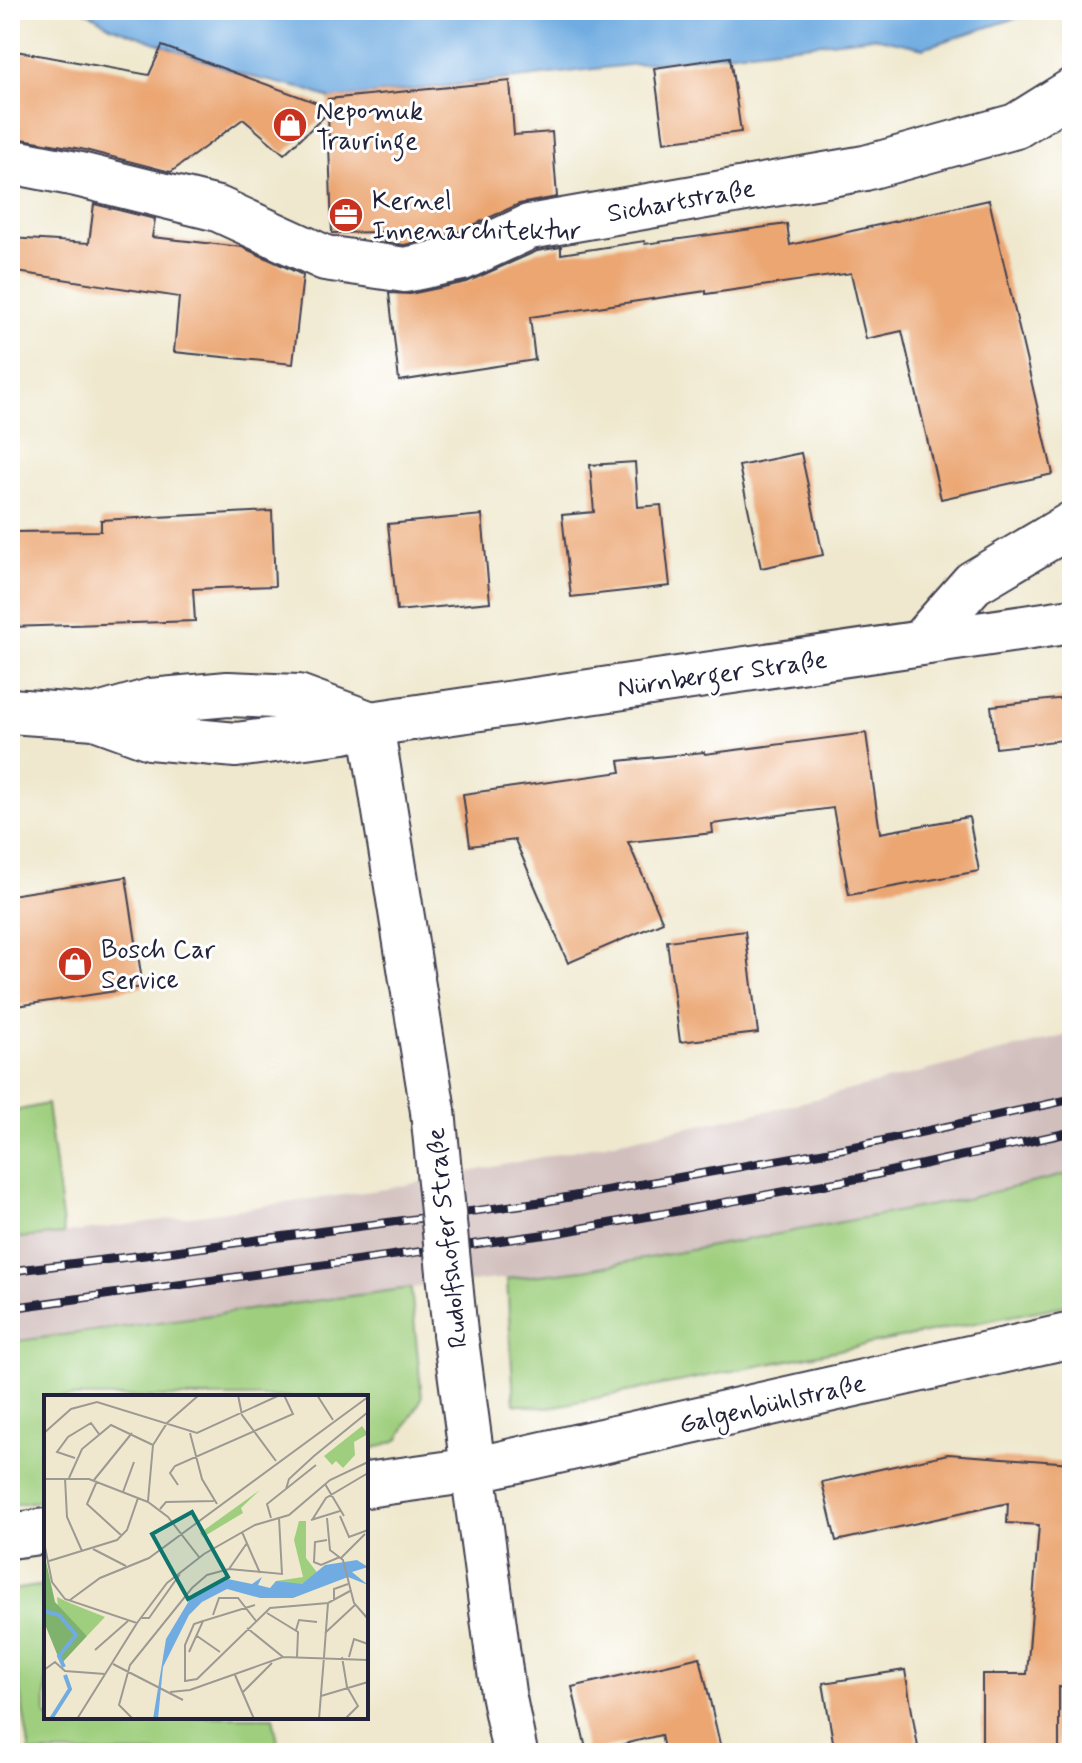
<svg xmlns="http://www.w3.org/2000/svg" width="1082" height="1763" font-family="Mynerve,sans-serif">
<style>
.industrial{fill:#d1bfbd}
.green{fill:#9fcf7e;stroke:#60785c;stroke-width:2}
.water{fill:#70ace1;stroke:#49678e;stroke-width:2}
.building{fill:#eba672}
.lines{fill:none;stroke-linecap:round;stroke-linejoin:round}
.minor-casing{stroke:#414051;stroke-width:48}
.minor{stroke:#fff;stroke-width:44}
.rail-casing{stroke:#22223b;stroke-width:9}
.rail{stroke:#fff;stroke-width:6;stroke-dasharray:18;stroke-linecap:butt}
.minor-bridge-casing{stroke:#414051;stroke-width:48;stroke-linecap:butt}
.minor-bridge{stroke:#fff;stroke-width:44}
.labels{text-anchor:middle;stroke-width:6;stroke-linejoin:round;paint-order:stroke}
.poi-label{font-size:26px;fill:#22223b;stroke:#fff;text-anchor:start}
.street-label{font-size:26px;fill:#22223b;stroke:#fff}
.inset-river{fill:none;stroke:#70ace1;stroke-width:4}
.inset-road{fill:none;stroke:#9d9993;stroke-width:2}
.view{fill:#0f766e;fill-opacity:0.15;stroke:#0f766e;stroke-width:4}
.inset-edge{fill:none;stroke:#22223b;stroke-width:4}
</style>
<rect width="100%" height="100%" fill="#fff"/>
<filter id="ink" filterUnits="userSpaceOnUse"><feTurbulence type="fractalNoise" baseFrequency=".0125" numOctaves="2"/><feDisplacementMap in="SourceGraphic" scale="16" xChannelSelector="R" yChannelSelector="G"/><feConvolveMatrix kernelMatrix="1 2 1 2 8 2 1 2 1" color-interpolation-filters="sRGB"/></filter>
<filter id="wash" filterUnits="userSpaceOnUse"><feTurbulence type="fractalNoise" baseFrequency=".006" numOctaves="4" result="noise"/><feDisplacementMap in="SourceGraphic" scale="32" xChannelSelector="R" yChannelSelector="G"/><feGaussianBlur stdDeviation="1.8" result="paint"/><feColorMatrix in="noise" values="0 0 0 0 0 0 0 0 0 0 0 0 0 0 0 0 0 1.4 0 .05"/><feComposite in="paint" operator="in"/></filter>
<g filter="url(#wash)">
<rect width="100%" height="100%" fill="#efe8ce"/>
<polygon class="industrial" points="1072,1034 1072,1173 965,1199 584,1270 411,1288 10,1342 10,1241 386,1189 771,1110"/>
<g class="green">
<polygon points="47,1104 64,1234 10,1239 10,1112"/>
<polygon points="1072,1173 1072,1304 546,1408 514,1404 507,1279 584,1270 965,1199"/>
<polygon points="411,1288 422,1398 398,1440 366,1451 366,1397 46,1397 46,1500 10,1505 10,1342"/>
<polygon points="46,1585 46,1717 273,1717 280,1753 30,1753 10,1630 10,1590"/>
</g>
<polygon class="water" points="84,10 1042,10 923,48 874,37 332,99 304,89 247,76 110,26"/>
<g id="blocks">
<g class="building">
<polygon points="162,46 328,107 328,99 510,81 514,135 552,132 557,197 519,204 454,234 404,245 384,242 382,232 332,233 328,113 284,154 243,119 171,172 81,149 10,137 10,50 149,75"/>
<polygon points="730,57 741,132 664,142 654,68"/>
<polygon points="989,200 1053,474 941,499 902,331 866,339 851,273 706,294 706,291 530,317 535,360 399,381 389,293 410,294 467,282 537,251 561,247 561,254 644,241 645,244 787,224 790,245"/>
<polygon points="94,204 155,219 152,237 242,247 303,275 293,364 174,352 179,297 10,271 10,238 89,243"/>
<polygon points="801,453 823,555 761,568 739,466"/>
<polygon points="635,462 638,507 661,505 670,586 571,597 562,515 594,512 590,465"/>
<polygon points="272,511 275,586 193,589 195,621 10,627 10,532 101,531 101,520"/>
<polygon points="482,515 490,602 397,611 388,524"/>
<polygon points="1066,698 1072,739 996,748 991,706"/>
<polygon points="866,733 880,833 969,817 979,871 849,895 833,808 712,824 713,833 628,842 663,922 568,963 515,840 470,846 463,794 621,772 619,761 704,752 705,754"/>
<polygon points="126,877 143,987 10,1007 10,895"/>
<polygon points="745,931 758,1033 680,1042 667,941"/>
<polygon points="948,1454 1072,1463 1072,1689 1059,1687 1059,1753 982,1753 982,1674 1027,1674 1039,1525 1007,1523 1008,1503 836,1541 822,1482"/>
<polygon points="700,1657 722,1753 665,1753 661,1735 587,1753 572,1687"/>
<polygon points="905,1670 919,1753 835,1753 823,1683"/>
</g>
</g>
</g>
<g filter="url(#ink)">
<use href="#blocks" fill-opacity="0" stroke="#414051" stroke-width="2"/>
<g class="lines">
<g class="minor-casing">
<g id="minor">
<polyline points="10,161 76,174 218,209 325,258 405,270 462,258 529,227 865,168 1016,126 1072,91"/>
<polyline points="920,643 973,583 1072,524"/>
<polyline points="10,711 95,717 150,737 236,745 344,731 371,724 1072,621"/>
<polyline points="95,717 151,701 228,694 298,697 371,724"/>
<polyline points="371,724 433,1111"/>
<polyline points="455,1333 503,1693 515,1753"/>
<polyline points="366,1485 473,1470 1072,1335"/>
<polyline points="10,1536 46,1531"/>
</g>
</g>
<use href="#minor" class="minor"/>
<g class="rail-casing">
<g id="rail">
<polyline points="10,1271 145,1255 541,1202 863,1145 1072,1099"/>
<polyline points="10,1308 556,1233 860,1178 1072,1132"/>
</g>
</g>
<use href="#rail" class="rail"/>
<g class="minor-bridge-casing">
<polyline id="minor-bridge" points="433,1111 455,1333"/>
</g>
<use href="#minor-bridge" class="minor-bridge"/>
</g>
</g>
<defs>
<g id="shop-disc" transform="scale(1.8)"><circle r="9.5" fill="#c8321e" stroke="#fff"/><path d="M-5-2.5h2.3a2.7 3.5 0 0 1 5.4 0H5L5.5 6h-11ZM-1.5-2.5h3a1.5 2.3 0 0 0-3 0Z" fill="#fff"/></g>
<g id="office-disc" transform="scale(1.8)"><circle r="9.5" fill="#c8321e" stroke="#fff"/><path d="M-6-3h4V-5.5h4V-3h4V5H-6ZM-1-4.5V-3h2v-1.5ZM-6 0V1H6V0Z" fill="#fff"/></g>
</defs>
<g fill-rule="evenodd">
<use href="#shop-disc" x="290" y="125"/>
<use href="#office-disc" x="346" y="215"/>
<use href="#shop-disc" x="75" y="964"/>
</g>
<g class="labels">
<g class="poi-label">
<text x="316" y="119">Nepomuk<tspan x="316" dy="30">Trauringe</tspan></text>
<text x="372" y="209">Kernel<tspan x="372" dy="30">Innenarchitektur</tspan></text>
<text x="101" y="958">Bosch Car<tspan x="101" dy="30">Service</tspan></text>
</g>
<g class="street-label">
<text transform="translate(681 200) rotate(-10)" y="9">Sichartstraße</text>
<text transform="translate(722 673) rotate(-8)" y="9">Nürnberger Straße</text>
<text transform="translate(446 1238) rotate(-96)" y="9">Rudolfshofer Straße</text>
<text transform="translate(772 1403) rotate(-13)" y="9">Galgenbühlstraße</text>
</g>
</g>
<g transform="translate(44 1395)">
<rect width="324" height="324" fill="#efe8ce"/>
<path d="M318 31 324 39 310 47 311 60 299 73 292 66 288 70 280 61ZM216 95 197 113 199 118 159 142 156 138ZM255 126H262V163L275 180 258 189H237L232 186 259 182 250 145ZM13 202 26 208 61 222 43 241 14 212Z" fill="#9fcf7e"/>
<path d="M0 157 11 207 43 241 17 269 0 227Z" fill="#7fb26d"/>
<path d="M313 165 324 172 308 177 324 190 304 182 249 203H216L183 194 158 207 145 220 119 272 114 324H109L122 244 149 199 179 183 208 189 218 182 214 190 226 193 232 186 258 189 281 170Z" fill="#70ace1"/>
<path class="inset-river" d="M0 216 15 220 32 240 15 261 20 272M7 324 26 294 21 280"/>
<path class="inset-road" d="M194 0 198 20 232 66M273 0 289 25M0 38 27 14 53 7 153 38 236 0M146 38 158 84 173 109M31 63 13 57 24 42 47 28 55 39M21 83 23 122 38 156M25 83 38 54 67 30 109 50M0 84H45L104 107 124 122 155 162M50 85 88 38M53 86 43 109 78 141M281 89 300 121M134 90 126 78 131 71 249 19 240 0M242 94 245 84 270 61 324 17M79 97 90 67M104 106 109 50 123 28 155 0M116 114 122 107 170 106M296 121 305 142 324 135M227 123 223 109 272 70M283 123 286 155 299 165 310 208 324 224M267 125 296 116M268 125 282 103 324 78M198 137 216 178M283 145 271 147 270 167 277 170 296 162M0 147 8 187 21 204 93 228 33 324M49 154 82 171M297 163 321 139M5 166 73 145 83 135 94 103M185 174 203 148M26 205 56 183 105 163 324 2M290 205V194L304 189M223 218 254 237 253 262M169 220 175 203H194L212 226M97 223H105L136 179M93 228 123 188 160 159 211 130 245 120 286 85 324 67M203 233 239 262M252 235 255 225 273 227M281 238 311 210M153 241 176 257M51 255 84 226M145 257 159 226 211 210M280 262 284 208M298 262 303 292 314 311 301 324M305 262 310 244 324 249M69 269 139 305M0 275 11 267 21 276 61 279M191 280 210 324M141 286 153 284 226 213 284 208 306 196M141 287V250L150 229 159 226M126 297 146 295 239 262 324 265M198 298 228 268M277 301 324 287M89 324 75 310 86 270 148 193 163 180 185 174 238 179 235 123M275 324 280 262"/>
<path class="view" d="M148 117 184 182 144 204 108 139Z"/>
<rect width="324" height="324" class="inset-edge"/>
</g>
<rect width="1082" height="1763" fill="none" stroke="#fff" stroke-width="40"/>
</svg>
